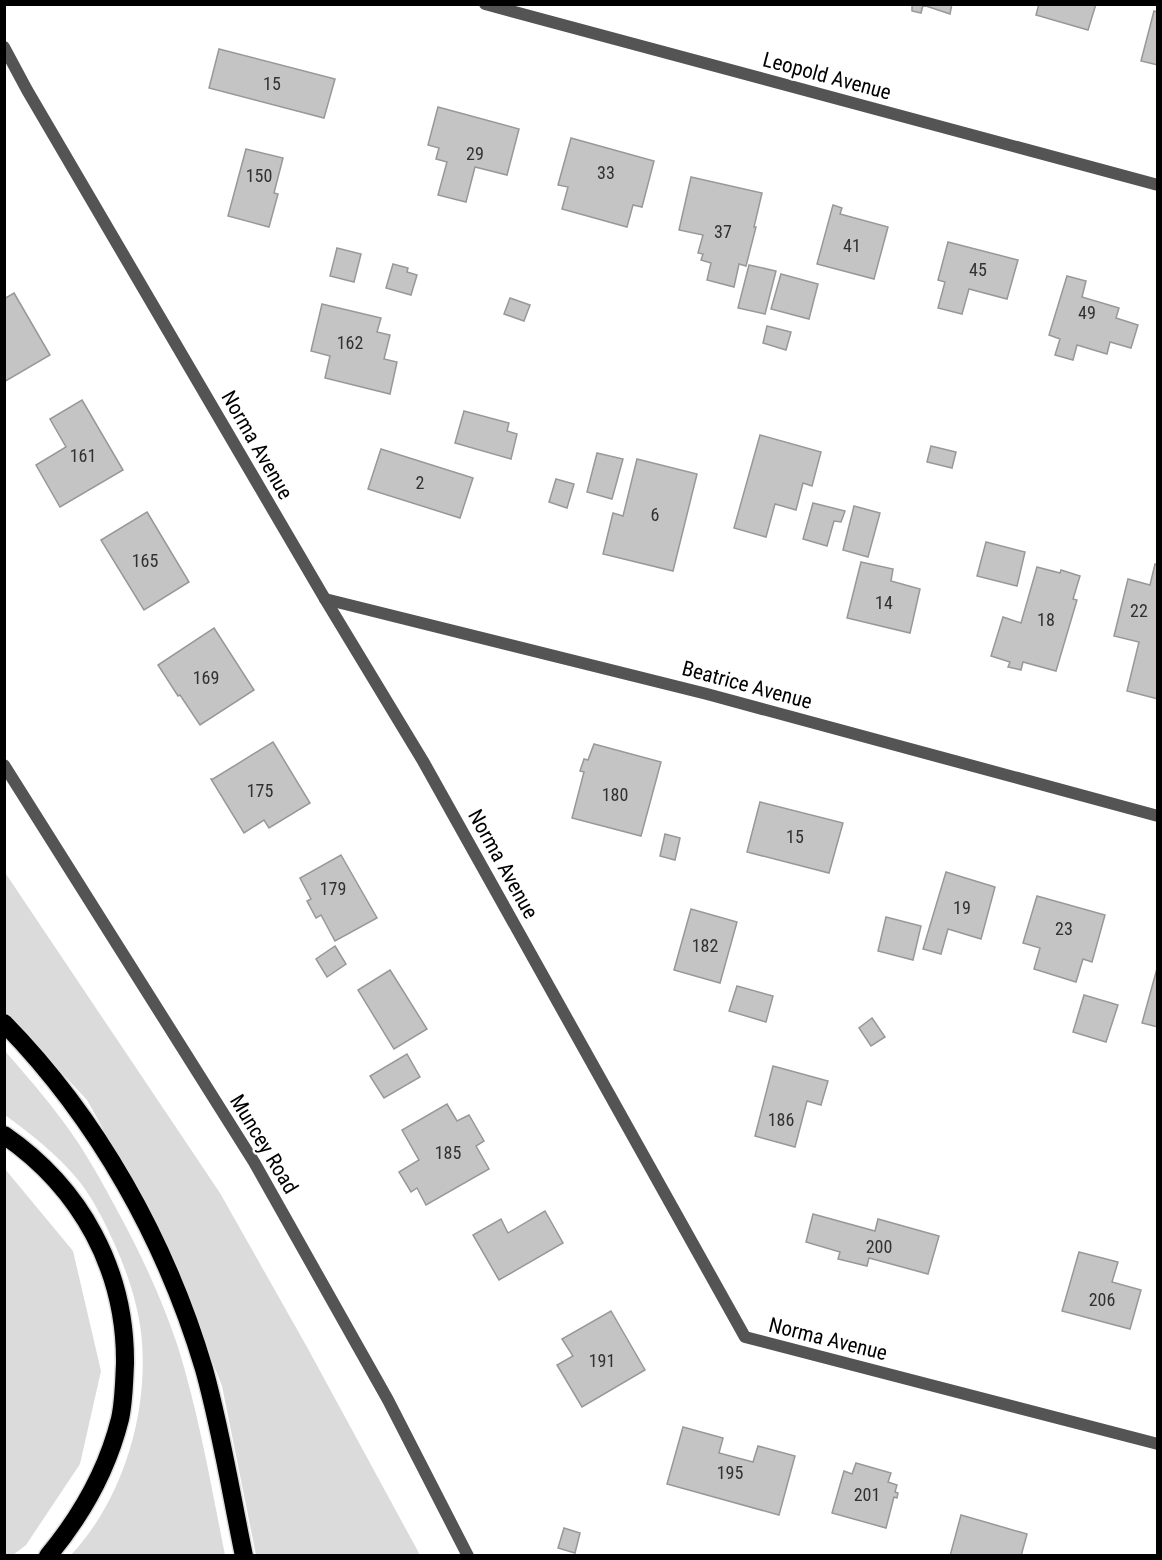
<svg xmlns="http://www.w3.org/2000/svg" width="1162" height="1560" font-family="'Roboto Condensed',sans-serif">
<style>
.green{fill:#dbdbdb}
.building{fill:#c4c4c4;stroke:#989898;stroke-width:1.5}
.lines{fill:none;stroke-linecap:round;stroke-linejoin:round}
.motorway-casing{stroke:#dbdbdb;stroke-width:21}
.minor{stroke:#545454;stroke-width:12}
.tertiary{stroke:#545454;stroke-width:12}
.motorway{stroke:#000;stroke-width:18}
.labels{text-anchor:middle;stroke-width:4.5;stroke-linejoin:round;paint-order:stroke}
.number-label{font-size:18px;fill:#313131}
.street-label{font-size:21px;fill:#000;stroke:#fff}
</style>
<rect width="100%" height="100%" fill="#fff"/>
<g class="green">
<polygon points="4,871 220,1193 307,1347 420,1555 256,1555 222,1386 162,1234 87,1100 5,1012"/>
<path d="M4 1050C25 1074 46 1098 65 1124 85 1151 101 1180 117 1210 141 1254 162 1299 178 1347 199 1415 211 1485 225 1555H71C124 1498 150 1409 141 1332 137 1301 127 1272 115 1245 105 1223 94 1200 79 1181 58 1155 32 1135 5 1115Z"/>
<polygon points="5,1169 73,1251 101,1371 80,1464 26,1545 13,1555 4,1555"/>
</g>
<g class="building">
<polygon points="912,4 952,4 950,14 923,5 921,13 912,11"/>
<polygon points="1039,4 1096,4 1088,30 1036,15"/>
<polygon points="1154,11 1158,12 1158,65 1141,61"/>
<polygon points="219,49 335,79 324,118 209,88"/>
<polygon points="438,107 519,129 507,175 475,167 466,202 438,195 447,162 436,159 439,148 428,145"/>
<polygon points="571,138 654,161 642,207 633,205 627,227 562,209 568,187 558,185"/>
<polygon points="246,149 283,158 274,193 278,194 269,227 228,216"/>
<polygon points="691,177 762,193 754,227 756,227 746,266 739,264 734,287 707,280 711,263 701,260 703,254 698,253 703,235 679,230"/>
<polygon points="833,205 842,208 840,214 888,227 874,279 817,264"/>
<polygon points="948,242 1018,260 1007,299 969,289 962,314 938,308 945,282 938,280"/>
<polygon points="337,248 361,254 354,282 330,276"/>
<polygon points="393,264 408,268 407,272 417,275 411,295 386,288"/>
<polygon points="749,265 776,271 765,314 738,308"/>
<polygon points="781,274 818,284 809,319 771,309"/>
<polygon points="1067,276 1086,281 1082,297 1119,308 1116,318 1138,325 1131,348 1110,342 1107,354 1077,345 1073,360 1055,355 1060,339 1049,335"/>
<polygon points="14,293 50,355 4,382 4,299"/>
<polygon points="510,298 530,305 524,321 504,314"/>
<polygon points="322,304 381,318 377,332 390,335 384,359 397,362 390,394 325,378 330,356 311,351"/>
<polygon points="767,326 791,332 786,350 763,343"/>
<polygon points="82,400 123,470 60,507 36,465 66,447 50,419"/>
<polygon points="464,411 509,423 507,431 517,434 511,459 455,443"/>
<polygon points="760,435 821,452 812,486 803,483 796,510 775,504 766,537 734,528"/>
<polygon points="931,446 956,452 952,468 927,462"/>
<polygon points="381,449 473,478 460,518 368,489"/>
<polygon points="597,453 623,459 612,499 587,492"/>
<polygon points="637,459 697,474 673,571 603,554 613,513 623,516"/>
<polygon points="556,479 574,484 567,508 549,502"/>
<polygon points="813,503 845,511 841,522 834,521 827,546 803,539"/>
<polygon points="854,506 880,513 868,557 843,550"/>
<polygon points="147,512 189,582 144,610 101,540"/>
<polygon points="986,542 1025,552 1017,586 977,576"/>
<polygon points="861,562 893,569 891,581 920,589 910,633 847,618"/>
<polygon points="1155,564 1158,564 1158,699 1127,691 1139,642 1114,636 1128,579 1150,585"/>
<polygon points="1037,567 1060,573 1061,570 1080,576 1073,599 1077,600 1056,671 1023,662 1021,670 1008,667 1010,662 991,656 1003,617 1021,623"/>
<polygon points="214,628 254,690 200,725 180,695 178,696 158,665"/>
<polygon points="273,742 310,803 269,828 264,820 244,833 211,779 213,779"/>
<polygon points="594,744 661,762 641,836 572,818 584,772 580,771 584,759 588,760"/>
<polygon points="760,802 843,823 829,873 747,852"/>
<polygon points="665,834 680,838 675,860 660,856"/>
<polygon points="341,855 377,918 335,941 321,915 316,918 307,901 311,899 300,878"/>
<polygon points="946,872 995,887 981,939 948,929 941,954 923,949"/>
<polygon points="1037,896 1105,915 1092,962 1083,959 1076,982 1034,969 1040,948 1023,943"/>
<polygon points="691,909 737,922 720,983 674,970"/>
<polygon points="886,917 921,926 913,960 878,951"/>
<polygon points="335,946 346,964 327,977 316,959"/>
<polygon points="1158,965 1158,1027 1142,1023"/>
<polygon points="390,970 427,1029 394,1049 358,990"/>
<polygon points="737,986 773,996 766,1022 729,1011"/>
<polygon points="1084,995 1118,1005 1106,1042 1073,1032"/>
<polygon points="872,1018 885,1037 871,1046 859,1028"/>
<polygon points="407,1054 420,1077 384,1098 370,1076"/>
<polygon points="773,1066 828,1081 821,1105 807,1101 795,1147 755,1136"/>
<polygon points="447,1104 457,1121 469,1115 484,1141 476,1146 489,1169 426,1205 417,1188 411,1192 399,1172 419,1160 402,1130"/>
<polygon points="545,1211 563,1243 499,1280 473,1235 501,1219 508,1233"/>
<polygon points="813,1214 875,1231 878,1219 939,1236 928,1274 869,1258 867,1266 838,1259 840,1252 806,1242"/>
<polygon points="1079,1252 1118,1262 1112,1282 1141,1290 1130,1329 1062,1311"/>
<polygon points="611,1311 645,1370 582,1407 557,1365 573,1356 562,1339"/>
<polygon points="683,1427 723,1438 719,1453 753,1462 758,1446 795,1456 779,1515 667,1484"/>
<polygon points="856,1463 891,1473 888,1482 897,1485 895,1492 898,1493 897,1498 894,1497 886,1528 832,1513 844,1471 852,1474"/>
<polygon points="961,1515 1027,1534 1021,1556 950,1556"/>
<polygon points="564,1528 580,1533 575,1553 558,1548"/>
</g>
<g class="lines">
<g class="motorway-casing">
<g id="motorway">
<path d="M4 1023C98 1119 166 1241 204 1369 221 1430 231 1493 244 1556"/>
<path d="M4 1135C81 1188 126 1270 125 1364 124 1382 124 1401 120 1419 107 1471 82 1515 48 1556"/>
</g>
</g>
<g class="minor">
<polyline points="485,4 1158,185"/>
<polyline points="4,47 27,90 325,599 423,761 745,1337 1158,1444"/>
<polyline points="325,599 707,694 1158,816"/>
</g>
<polyline class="tertiary" points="4,765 254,1162 388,1400 468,1556"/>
<use href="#motorway" class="motorway"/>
</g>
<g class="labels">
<g class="number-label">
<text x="272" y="90">15</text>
<text x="475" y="160">29</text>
<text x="606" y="179">33</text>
<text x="259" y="182">150</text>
<text x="723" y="238">37</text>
<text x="852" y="252">41</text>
<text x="978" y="276">45</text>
<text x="1087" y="319">49</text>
<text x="350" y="349">162</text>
<text x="83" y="462">161</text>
<text x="420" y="489">2</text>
<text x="655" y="521">6</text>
<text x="145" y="567">165</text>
<text x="884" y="609">14</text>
<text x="1139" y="617">22</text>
<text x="1046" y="626">18</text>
<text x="206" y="684">169</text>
<text x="260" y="797">175</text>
<text x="615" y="801">180</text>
<text x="795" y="843">15</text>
<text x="333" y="895">179</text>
<text x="962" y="914">19</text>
<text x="1064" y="935">23</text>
<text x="705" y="952">182</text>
<text x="781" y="1126">186</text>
<text x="448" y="1159">185</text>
<text x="879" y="1253">200</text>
<text x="1102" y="1306">206</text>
<text x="602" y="1367">191</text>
<text x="730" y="1479">195</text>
<text x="867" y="1501">201</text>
</g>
<g class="street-label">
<text transform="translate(827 76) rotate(15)" y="7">Leopold Avenue</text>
<text transform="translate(257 445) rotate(60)" y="7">Norma Avenue</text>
<text transform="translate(747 685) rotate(15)" y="7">Beatrice Avenue</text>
<text transform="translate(503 864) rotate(61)" y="7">Norma Avenue</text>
<text transform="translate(264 1144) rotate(59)" y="7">Muncey Road</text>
<text transform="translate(828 1339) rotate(14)" y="7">Norma Avenue</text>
</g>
</g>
<rect width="1162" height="1560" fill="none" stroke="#000000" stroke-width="12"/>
</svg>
